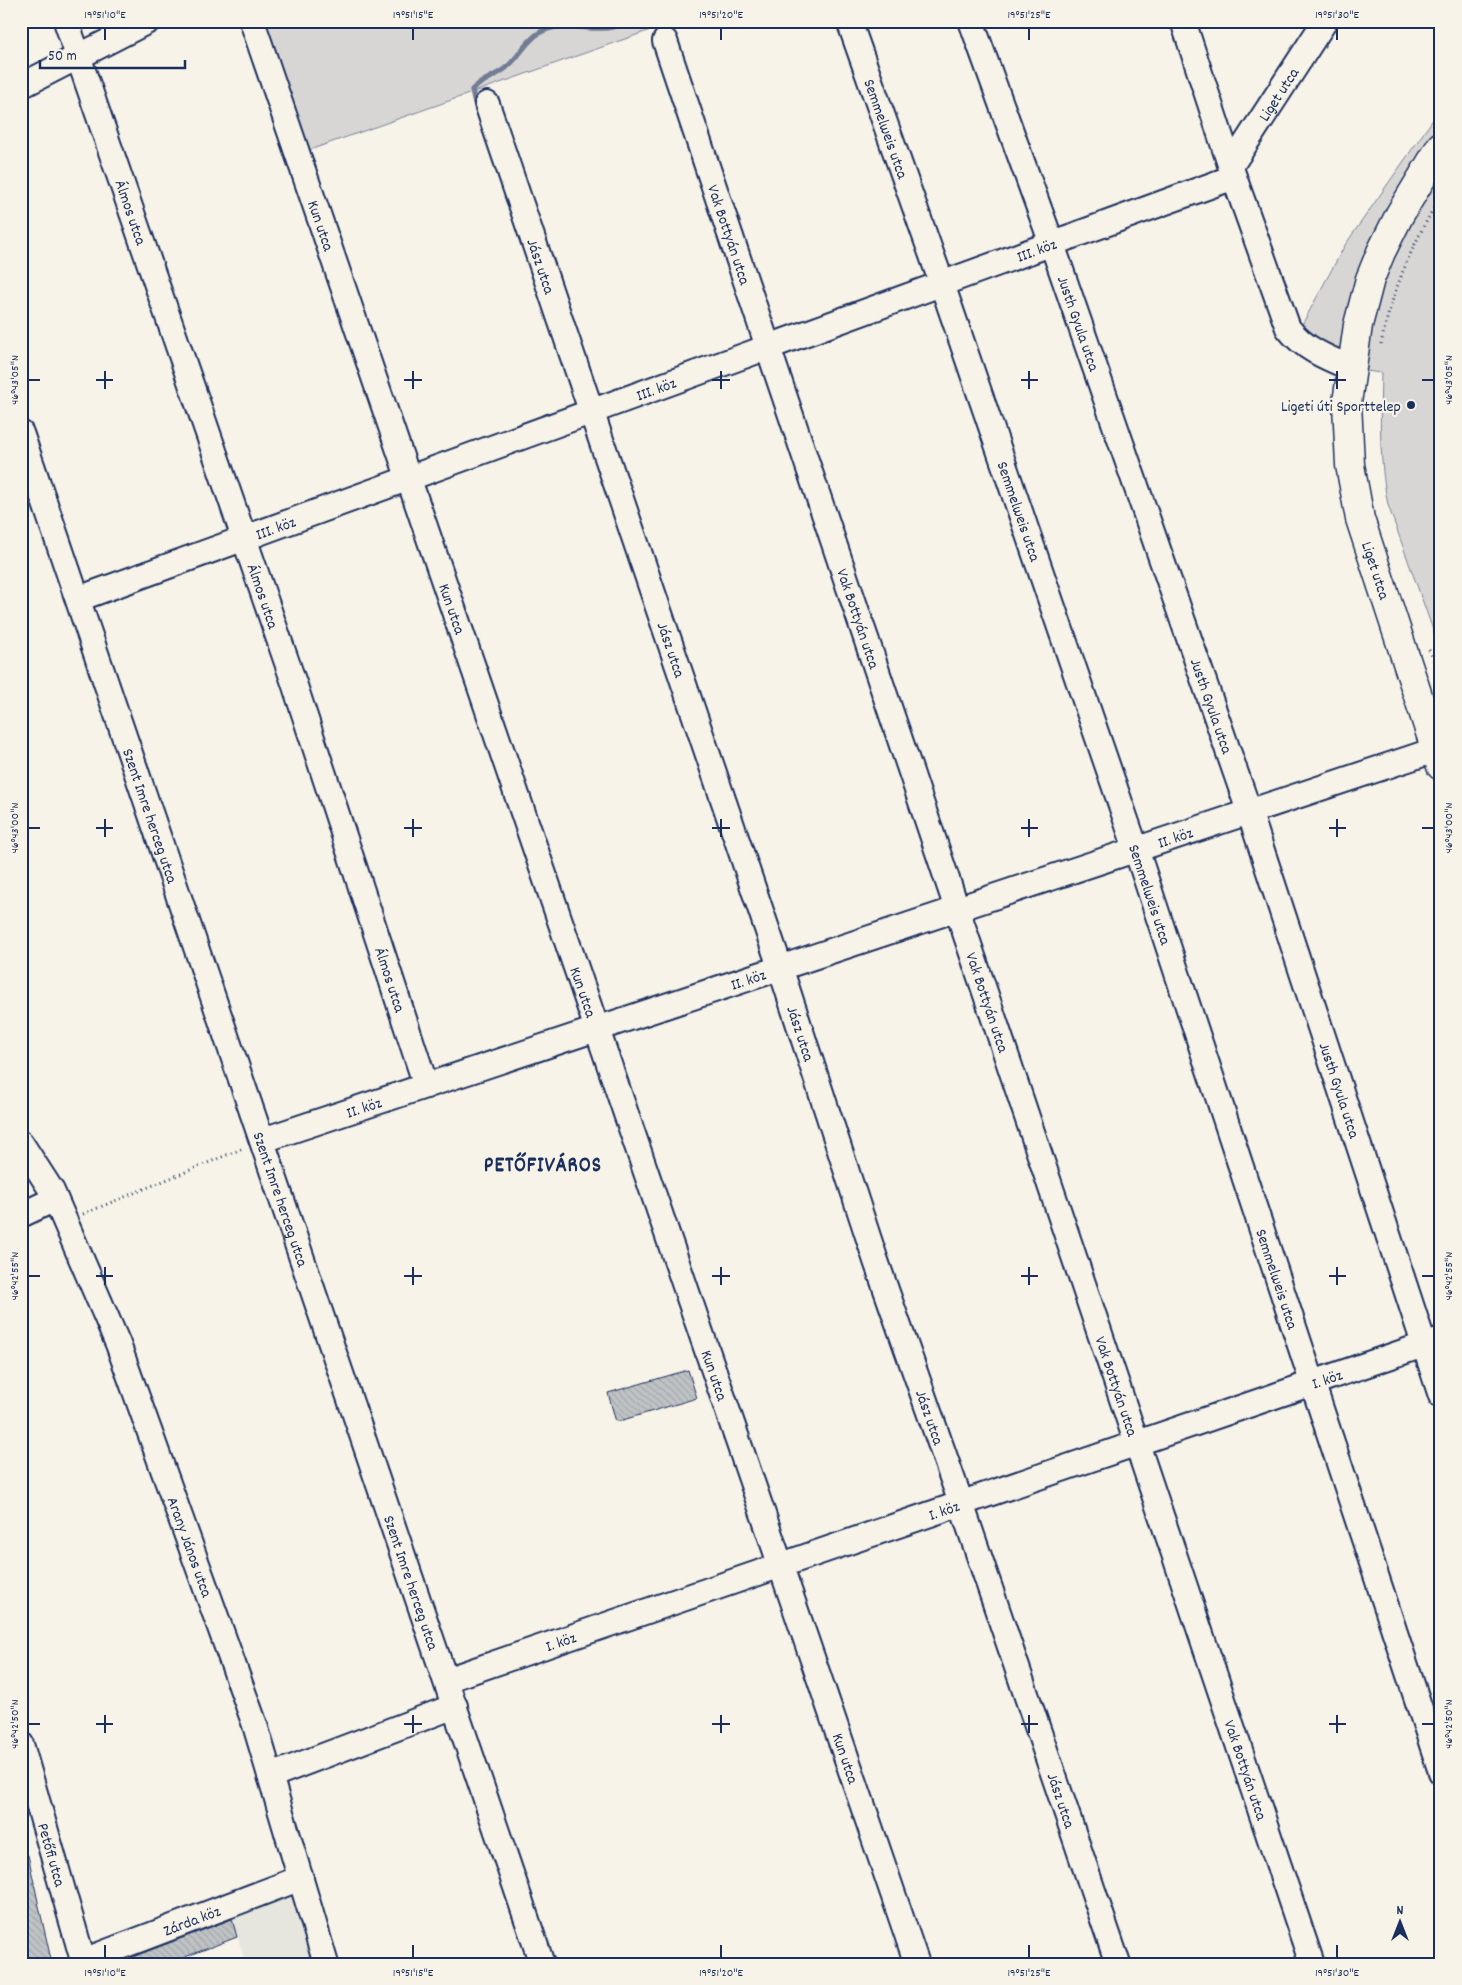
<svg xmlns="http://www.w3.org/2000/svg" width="1462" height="1985" font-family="Dekko,sans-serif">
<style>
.built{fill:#e6e5de}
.grass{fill:#d7d6d4;stroke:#798299}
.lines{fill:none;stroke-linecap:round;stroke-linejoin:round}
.stream{stroke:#727c95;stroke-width:5.5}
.building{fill:url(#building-back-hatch);stroke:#1b2f5e}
.street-casing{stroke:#1b2f5e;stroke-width:28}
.secondary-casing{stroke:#1b2f5e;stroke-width:31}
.path{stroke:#1b2f5e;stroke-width:3;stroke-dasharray:1 4;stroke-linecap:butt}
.street{stroke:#f7f3e8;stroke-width:24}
.secondary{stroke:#f7f3e8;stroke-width:28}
.ticks{fill:none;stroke:#1b2f5e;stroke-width:2}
.poi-dot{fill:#1b2f5e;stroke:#f7f3e8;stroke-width:2}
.labels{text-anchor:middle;stroke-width:4.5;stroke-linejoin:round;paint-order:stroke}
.street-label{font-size:16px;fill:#1b2f5e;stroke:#f7f3e8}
.poi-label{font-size:16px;fill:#1b2f5e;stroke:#f7f3e8;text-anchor:end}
.district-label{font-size:21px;font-weight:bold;letter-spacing:1px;fill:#1b2f5e;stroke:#f7f3e8}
.neatline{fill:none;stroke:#1b2f5e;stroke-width:2}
.ticks-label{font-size:12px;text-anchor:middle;fill:#1b2f5e}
</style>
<defs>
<pattern id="building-back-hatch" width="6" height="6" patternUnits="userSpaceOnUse" patternTransform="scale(1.25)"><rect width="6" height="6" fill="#c0c3c5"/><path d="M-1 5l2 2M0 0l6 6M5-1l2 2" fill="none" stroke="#a4a8ac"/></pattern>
</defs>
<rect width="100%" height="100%" fill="#f7f3e8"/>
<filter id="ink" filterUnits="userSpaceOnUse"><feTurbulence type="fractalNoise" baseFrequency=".02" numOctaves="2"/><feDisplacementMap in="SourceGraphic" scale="10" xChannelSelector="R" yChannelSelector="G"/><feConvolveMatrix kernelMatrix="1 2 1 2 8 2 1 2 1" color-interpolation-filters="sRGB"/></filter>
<g filter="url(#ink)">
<polygon class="built" points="297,1884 321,1964 246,1964 229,1910"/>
<g class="grass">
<polygon points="256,21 676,21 301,153"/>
<path d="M1441 108V652L1388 505C1379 461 1380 417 1381 373L1350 369 1291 345 1345 245Z"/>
</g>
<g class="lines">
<path class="stream" d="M475 103 472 90C481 80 497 76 507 67 519 57 525 42 539 33 558 21 582 29 603 28 613 28 623 24 633 21"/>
</g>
<g class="building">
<polygon points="688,1370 697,1398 616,1422 608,1393"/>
<polygon points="28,1855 40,1911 52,1964 21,1964 21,1856"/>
<polygon points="232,1919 237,1937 167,1964 114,1964"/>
</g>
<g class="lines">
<g class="street-casing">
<g id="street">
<path id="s1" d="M66 21 294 683 426 1086"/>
<path id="s2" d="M252 21 917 1964"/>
<path id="s3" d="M849 21 942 284 1136 849 1441 1772"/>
<path id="s4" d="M971 21 1052 244 1249 811 1441 1396"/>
<path d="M1183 21 1234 177 1288 328C1304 349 1327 358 1351 368"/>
<path id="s5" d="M665 41 1312 1964"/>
<polyline points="21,86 148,21"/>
<path id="s6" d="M487 104 780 967 876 1261 961 1503 1118 1964"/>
<path id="s7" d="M1231 166 1325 21"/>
<path id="s8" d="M21 433 542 1964"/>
<path id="s9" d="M78 599 1234 177"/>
<path id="s10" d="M263 1140 1435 750"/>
<path id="s11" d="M21 1143 52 1191 118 1344 255 1725 326 1964"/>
<polyline points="21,1215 55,1199"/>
<path id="s12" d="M446 1680 1441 1339"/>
<path id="s13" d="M21 1744 84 1964"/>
<polyline points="270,1776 455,1706"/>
<path id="s14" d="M83 1961 301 1878"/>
</g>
</g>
<g class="secondary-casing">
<g id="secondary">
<path id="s15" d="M1441 146 1400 214 1381 252 1370 279 1358 325 1347 403 1350 465 1360 519 1441 766"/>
</g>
</g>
<g class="path">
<path d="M1381 344C1392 291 1413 242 1441 196"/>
<polyline points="1429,650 1441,674"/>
<polyline points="83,1214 244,1148"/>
</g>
<use href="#street" class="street"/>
<use href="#secondary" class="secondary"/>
</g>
</g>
<path class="ticks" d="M105 28V40M413 28V40M721 28V40M1029 28V40M1337 28V40M105 371V389M413 371V389M721 371V389M1029 371V389M1337 371V389M28 380H40M96 380H113M404 380H422M712 380H730M1021 380H1038M1329 380H1346M1422 380H1434M105 819V837M413 819V837M721 819V837M1029 819V837M1337 819V837M28 828H40M96 828H113M404 828H422M712 828H730M1021 828H1038M1329 828H1346M1422 828H1434M105 1267V1285M413 1267V1285M721 1267V1285M1029 1267V1285M1337 1267V1285M28 1276H40M96 1276H113M404 1276H422M712 1276H730M1021 1276H1038M1329 1276H1346M1422 1276H1434M105 1715V1733M413 1715V1733M721 1715V1733M1029 1715V1733M1337 1715V1733M28 1724H40M96 1724H113M404 1724H422M712 1724H730M1021 1724H1038M1329 1724H1346M1422 1724H1434M105 1945V1958M413 1945V1958M721 1945V1958M1029 1945V1958M1337 1945V1958"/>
<circle class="poi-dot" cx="1411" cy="405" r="5"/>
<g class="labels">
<g class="street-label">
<text dy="6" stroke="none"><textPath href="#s7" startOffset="86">Liget utca</textPath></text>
<text dy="6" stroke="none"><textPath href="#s3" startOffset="114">Semmelweis utca</textPath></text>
<text dy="6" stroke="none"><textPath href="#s1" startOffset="202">Álmos utca</textPath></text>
<text dy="6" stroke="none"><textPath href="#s2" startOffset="216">Kun utca</textPath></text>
<text dy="6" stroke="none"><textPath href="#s5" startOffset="204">Vak Bottyán utca</textPath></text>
<text dy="6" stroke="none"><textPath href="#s9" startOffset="1020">III. köz</textPath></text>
<text dy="6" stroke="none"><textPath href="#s6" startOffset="171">Jász utca</textPath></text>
<text dy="6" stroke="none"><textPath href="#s4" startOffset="321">Justh Gyula utca</textPath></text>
<text dy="6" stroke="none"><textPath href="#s9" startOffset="615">III. köz</textPath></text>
<text dy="6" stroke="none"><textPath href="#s3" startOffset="519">Semmelweis utca</textPath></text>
<text dy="6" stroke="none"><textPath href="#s9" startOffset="210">III. köz</textPath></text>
<text dy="6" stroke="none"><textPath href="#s15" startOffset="448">Liget utca</textPath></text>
<text dy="6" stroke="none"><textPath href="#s1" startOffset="608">Álmos utca</textPath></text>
<text dy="6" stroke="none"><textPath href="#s2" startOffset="621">Kun utca</textPath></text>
<text dy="6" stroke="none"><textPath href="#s5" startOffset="609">Vak Bottyán utca</textPath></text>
<text dy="6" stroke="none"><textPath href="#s6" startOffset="576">Jász utca</textPath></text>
<text dy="6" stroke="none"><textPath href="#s4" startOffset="726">Justh Gyula utca</textPath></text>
<text dy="6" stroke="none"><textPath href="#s8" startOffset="404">Szent Imre herceg utca</textPath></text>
<text dy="6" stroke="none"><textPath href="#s10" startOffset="961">II. köz</textPath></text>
<text dy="6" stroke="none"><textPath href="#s3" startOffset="924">Semmelweis utca</textPath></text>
<text dy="6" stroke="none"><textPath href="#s10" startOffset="511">II. köz</textPath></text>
<text dy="6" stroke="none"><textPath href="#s1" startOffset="1012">Álmos utca</textPath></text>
<text dy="6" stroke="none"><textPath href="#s2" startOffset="1026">Kun utca</textPath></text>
<text dy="6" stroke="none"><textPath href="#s5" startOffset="1014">Vak Bottyán utca</textPath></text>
<text dy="6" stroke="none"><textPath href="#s6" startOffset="981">Jász utca</textPath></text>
<text dy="6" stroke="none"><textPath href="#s4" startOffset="1131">Justh Gyula utca</textPath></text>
<text dy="6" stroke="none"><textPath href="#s10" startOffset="106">II. köz</textPath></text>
<text dy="6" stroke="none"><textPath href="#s8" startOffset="809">Szent Imre herceg utca</textPath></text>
<text dy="6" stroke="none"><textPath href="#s3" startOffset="1329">Semmelweis utca</textPath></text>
<text dy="6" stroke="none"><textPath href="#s2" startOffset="1431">Kun utca</textPath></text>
<text dy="6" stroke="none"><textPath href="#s12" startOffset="931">I. köz</textPath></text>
<text dy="6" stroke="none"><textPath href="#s5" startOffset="1419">Vak Bottyán utca</textPath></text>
<text dy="6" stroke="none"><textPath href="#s6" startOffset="1386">Jász utca</textPath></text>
<text dy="6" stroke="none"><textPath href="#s12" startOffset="526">I. köz</textPath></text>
<text dy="6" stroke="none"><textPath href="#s11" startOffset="439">Arany János utca</textPath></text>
<text dy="6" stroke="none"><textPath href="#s8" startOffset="1214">Szent Imre herceg utca</textPath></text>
<text dy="6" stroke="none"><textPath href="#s12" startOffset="121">I. köz</textPath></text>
<text dy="6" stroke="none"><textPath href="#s2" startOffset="1836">Kun utca</textPath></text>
<text dy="6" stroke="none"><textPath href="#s5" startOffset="1824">Vak Bottyán utca</textPath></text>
<text dy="6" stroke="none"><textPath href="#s6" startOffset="1791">Jász utca</textPath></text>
<text dy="6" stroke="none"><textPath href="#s13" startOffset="115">Petőfi utca</textPath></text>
<text dy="6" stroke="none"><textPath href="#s14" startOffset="116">Zárda köz</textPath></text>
</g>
<g class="poi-label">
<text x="1401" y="411">Ligeti úti Sporttelep</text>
</g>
<g class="district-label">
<text x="543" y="1171">PETŐFIVÁROS</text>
</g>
</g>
<rect width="1462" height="1985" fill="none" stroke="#f7f3e8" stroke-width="55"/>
<g transform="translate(1400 1922)" stroke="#f7f3e8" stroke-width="4" paint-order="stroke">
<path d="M0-4L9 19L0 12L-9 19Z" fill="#1b2f5e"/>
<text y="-8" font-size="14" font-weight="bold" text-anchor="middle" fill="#1b2f5e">N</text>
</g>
<path d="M40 60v8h145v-8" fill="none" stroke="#1b2f5e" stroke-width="2.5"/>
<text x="48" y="60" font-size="15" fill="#1b2f5e" stroke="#f7f3e8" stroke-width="4" paint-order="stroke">50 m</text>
<rect x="28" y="28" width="1406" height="1930" class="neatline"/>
<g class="ticks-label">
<text x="105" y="18">19°51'10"E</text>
<text x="413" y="18">19°51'15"E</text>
<text x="721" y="18">19°51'20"E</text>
<text x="1029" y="18">19°51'25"E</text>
<text x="1337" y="18">19°51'30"E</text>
<text transform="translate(14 380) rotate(-90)" y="4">46°43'05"N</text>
<text transform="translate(1448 380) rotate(-90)" y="4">46°43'05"N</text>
<text transform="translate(14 828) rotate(-90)" y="4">46°43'00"N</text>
<text transform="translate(1448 828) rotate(-90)" y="4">46°43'00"N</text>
<text transform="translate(14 1276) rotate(-90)" y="4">46°42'55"N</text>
<text transform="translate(1448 1276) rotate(-90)" y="4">46°42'55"N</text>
<text transform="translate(14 1724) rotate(-90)" y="4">46°42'50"N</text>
<text transform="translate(1448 1724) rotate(-90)" y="4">46°42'50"N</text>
<text x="105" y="1976">19°51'10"E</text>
<text x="413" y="1976">19°51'15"E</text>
<text x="721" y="1976">19°51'20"E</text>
<text x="1029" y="1976">19°51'25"E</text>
<text x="1337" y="1976">19°51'30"E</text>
</g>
</svg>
